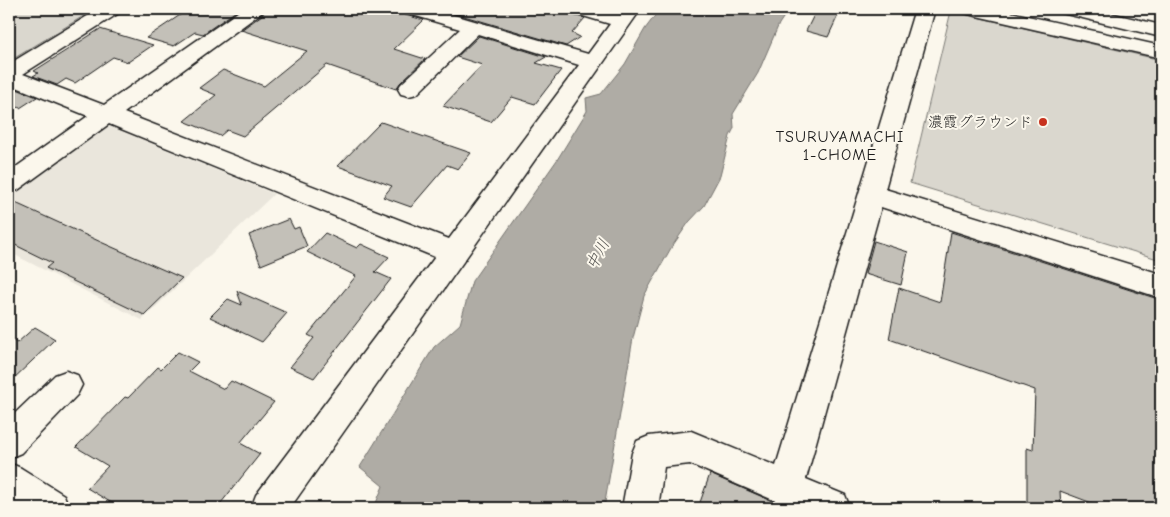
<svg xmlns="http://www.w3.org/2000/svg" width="1170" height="517" font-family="'Comic Neue','Klee One',sans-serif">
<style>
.built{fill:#eae6dc}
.green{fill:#dad7ce;stroke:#7b7a75}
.water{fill:#afaca5;stroke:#74726e}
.building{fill:#c3c0b8;stroke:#1c1c1c}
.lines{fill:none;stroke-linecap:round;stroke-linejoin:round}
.minor-casing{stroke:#1c1c1c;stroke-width:3}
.minor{fill:#fbf7ec;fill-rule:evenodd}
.poi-dot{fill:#c8321e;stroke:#fbf7ec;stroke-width:2}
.labels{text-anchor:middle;stroke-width:4;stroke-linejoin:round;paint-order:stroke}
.poi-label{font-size:15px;fill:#1c1c1c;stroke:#fbf7ec;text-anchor:end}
.neighbourhood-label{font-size:16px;letter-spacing:1px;fill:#1c1c1c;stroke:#fbf7ec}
.water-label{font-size:16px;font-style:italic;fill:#575653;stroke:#fbf7ec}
</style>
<rect width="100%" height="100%" fill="#fbf7ec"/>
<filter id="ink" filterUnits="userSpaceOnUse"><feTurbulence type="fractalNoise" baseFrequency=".02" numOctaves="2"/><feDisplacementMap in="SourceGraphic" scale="10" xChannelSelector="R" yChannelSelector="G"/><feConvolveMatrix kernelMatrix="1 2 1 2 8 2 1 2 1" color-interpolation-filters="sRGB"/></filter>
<g filter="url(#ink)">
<polygon class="built" points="101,123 274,194 142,320 9,252 9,189"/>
<g class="green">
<polygon points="9,9 95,9 13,59 9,59"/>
<polygon points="951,11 1161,60 1161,260 910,183"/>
</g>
<polygon class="water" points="660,9 789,9 779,24 758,73 733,114 734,128 730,136 720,176 704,206 689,222 671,248 644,296 633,338 604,508 374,508 383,486 360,467 434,347 460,324 472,281 557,160 587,111 586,98 601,94 625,64 645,29"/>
<g class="building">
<polygon points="189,9 239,9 203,34 195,32 174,46 146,38"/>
<polygon points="266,9 401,9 405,15 424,20 394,49 425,59 400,83 396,89 327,65 243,136 227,130 220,136 184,121 216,95 199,88 223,70 264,86 307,51 241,30 262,15"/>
<polygon points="447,9 562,9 569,11 572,15 585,18 572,33 580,37 566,46 447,11"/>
<polygon points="817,9 841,9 828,37 806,31"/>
<polygon points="100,29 153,45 128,62 113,57 75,83 66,79 57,85 33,76 38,73 34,71"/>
<polygon points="479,36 546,57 536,63 561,70 535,104 512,97 491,122 443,106 482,65 457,57"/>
<polygon points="14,88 37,97 20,108 9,104 9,91"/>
<polygon points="381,122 471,153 458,169 447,165 411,207 383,197 392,186 338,166"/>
<polygon points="9,200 103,243 182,278 144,315 46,268 52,263 9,242"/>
<polygon points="289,219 294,229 299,227 307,246 261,265 249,235"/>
<polygon points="951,232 1161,300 1161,508 1105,508 1060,491 1061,508 1027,508 1027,448 1033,450 1035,390 889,339 899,288 940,302"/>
<polygon points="325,233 357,248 361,244 389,257 375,272 391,279 314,378 290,367 314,338 308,335 356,276 307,252"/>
<polygon points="874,241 908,252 901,285 865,274"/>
<polygon points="237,291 287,313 262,342 210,317 228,299 242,305"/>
<polygon points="35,327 55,339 9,383 9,338 17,343"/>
<polygon points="178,352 198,362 189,371 224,389 231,381 274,402 240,443 260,454 217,508 120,508 87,488 108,466 76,447 125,397 128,398 158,367 161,369"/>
<polygon points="710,474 788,508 698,508"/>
</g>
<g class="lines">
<g class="minor-casing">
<g id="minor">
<polygon points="99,9 122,9 119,13 23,74 104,105 242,9 264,9 261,13 124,113 449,239 579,65 478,34 417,94 409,96 401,94 398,89 401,84 460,29 406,13 403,9 433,9 588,54 610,24 573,13 570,9 601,9 618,13 621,9 641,9 290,508 251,508 256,495 435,257 109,124 18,190 9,193 9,172 88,116 9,84 9,64"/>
<polygon points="915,9 935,9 885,189 1161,274 1161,298 881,207 806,479 845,495 850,508 792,508 690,464 664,467 658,508 622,508 632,453 637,441 649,436 691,431 776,466"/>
<polygon points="962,9 997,9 1161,46 1161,58 972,15 965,13"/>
<polygon points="1059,9 1093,9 1161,25 1161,37 1062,13"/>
<polygon points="66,371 77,375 82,385 77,395 21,453 9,458 9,419 55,375"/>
<polygon points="9,463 21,468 64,495 69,508 20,508 9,500"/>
</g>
</g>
<use href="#minor" class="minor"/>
</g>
</g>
<circle class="poi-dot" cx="1043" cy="122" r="5"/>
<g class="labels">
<g class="poi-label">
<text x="1033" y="127">濃霞グラウンド</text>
</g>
<g class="neighbourhood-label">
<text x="840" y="142">TSURUYAMACHI<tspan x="840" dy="18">1-CHOME</tspan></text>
</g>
<g class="water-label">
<text transform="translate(597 254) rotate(-62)" y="6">中川</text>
</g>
</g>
<rect width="1170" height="517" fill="none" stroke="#fbf7ec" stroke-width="30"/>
<rect x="15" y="15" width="1140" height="487" fill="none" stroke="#1c1c1c" stroke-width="2" filter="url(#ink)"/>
</svg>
